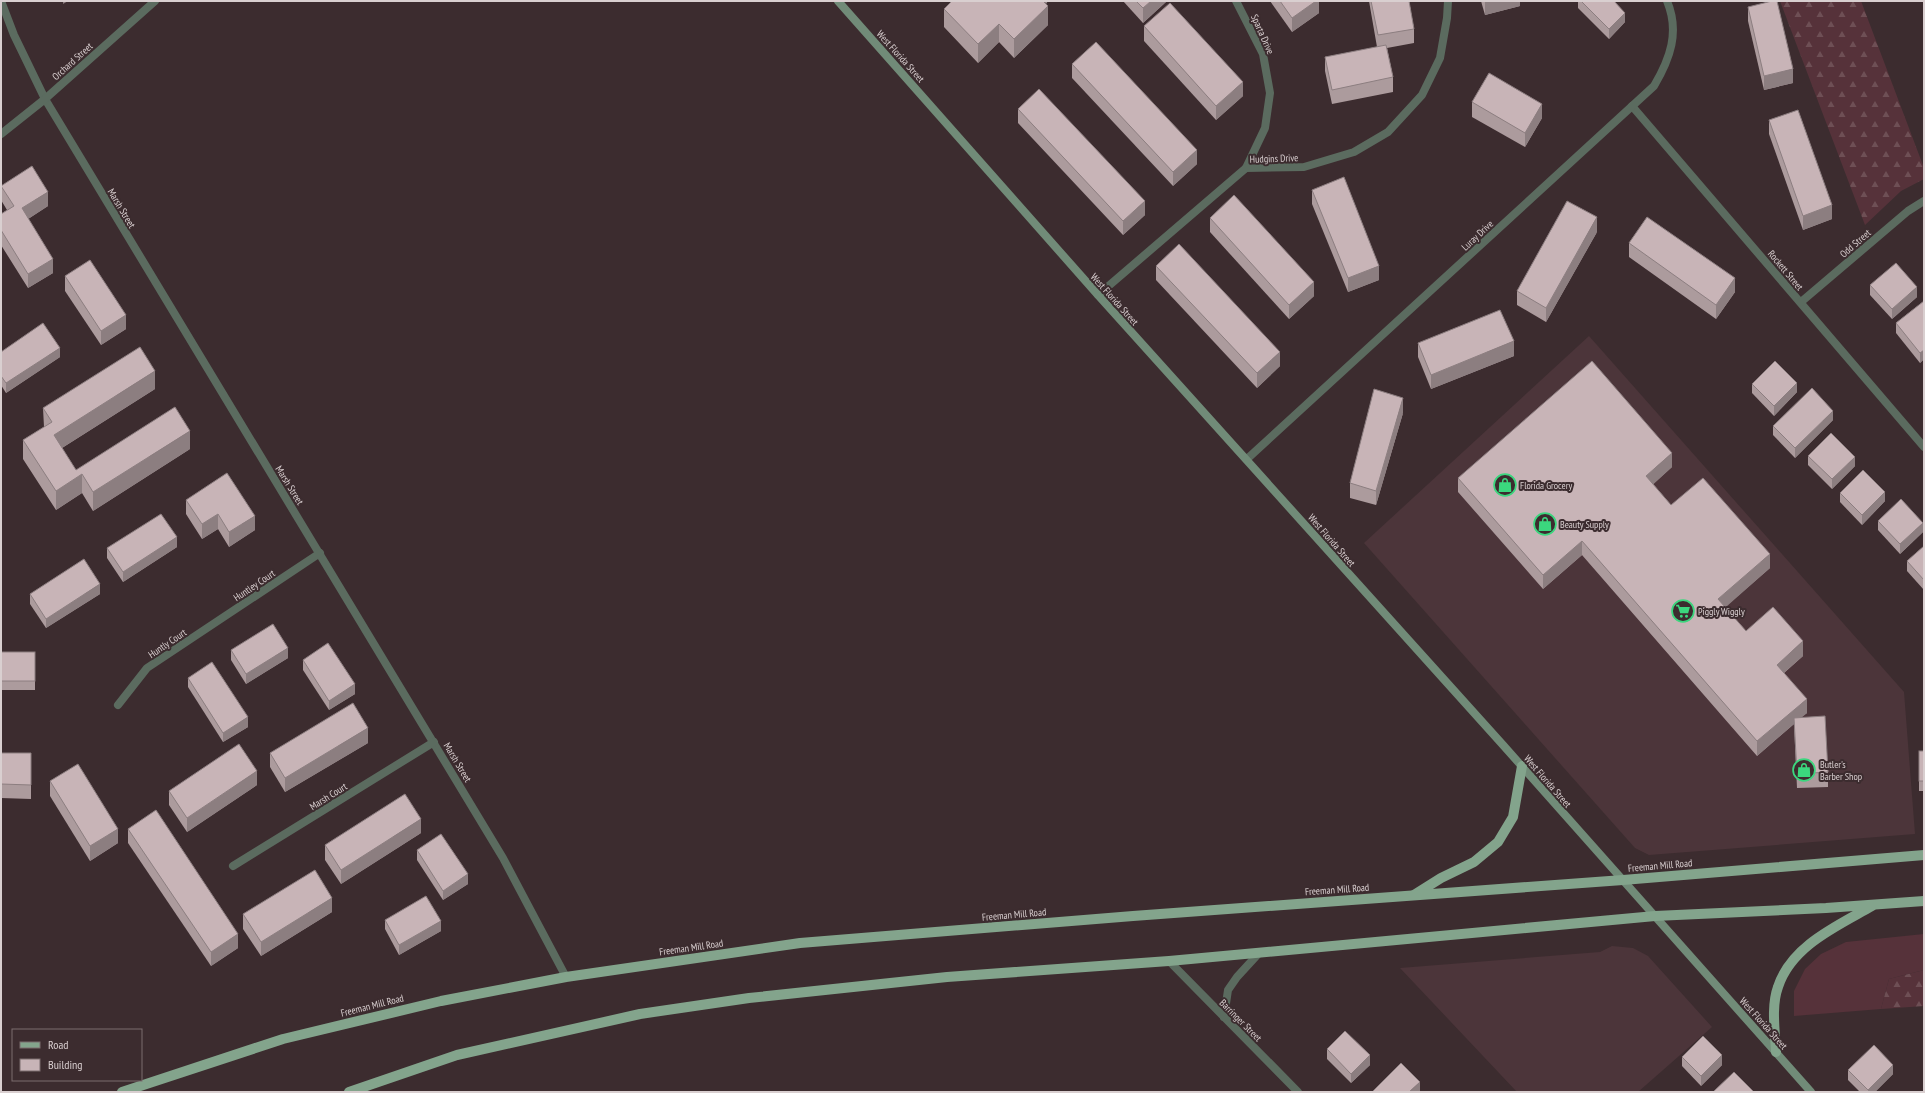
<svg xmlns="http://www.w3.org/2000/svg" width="1925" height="1093" font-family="'PT Sans Narrow',sans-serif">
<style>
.built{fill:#4c353a}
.grass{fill:#56323a}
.forest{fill:url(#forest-firs)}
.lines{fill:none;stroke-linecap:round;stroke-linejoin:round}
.minor{stroke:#5b6b5f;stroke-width:8}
.secondary{stroke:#718b78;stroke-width:8}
.primary{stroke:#83a48c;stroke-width:10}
.wall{fill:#ac9b9d}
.shaded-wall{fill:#8c7e80}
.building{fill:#c8b4b7;stroke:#8c7e80}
.labels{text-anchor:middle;stroke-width:4;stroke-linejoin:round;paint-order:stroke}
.street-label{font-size:10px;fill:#d9cfd0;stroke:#3c2c2f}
.poi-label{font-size:10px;fill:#d9cfd0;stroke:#3c2c2f;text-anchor:start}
</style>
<defs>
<pattern id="forest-firs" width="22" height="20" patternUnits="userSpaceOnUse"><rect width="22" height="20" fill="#56323a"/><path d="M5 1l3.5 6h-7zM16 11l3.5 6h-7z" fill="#6e4f55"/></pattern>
</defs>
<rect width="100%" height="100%" fill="#3c2c2f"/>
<g class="built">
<polygon points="1589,336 1904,692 1915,834 1649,855 1635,848 1364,543"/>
<polygon points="1612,946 1633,948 1648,956 1712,1027 1638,1092 1517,1092 1400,968 1600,952"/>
</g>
<polygon class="grass" points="1924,934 1924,970 1889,979 1881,1009 1794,1016 1794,991 1805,969 1821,954 1846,942"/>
<g class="forest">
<polygon points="1780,1 1861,1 1924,168 1924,179 1901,191 1865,225"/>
<polygon points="1924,970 1924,1006 1881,1009 1889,979"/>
</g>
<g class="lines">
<g class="minor">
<polyline points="1,1 14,35 45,99 503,858 566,977"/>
<polyline points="1236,1 1263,54 1270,93 1265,128 1246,168"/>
<polyline points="1632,106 1924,447"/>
<polyline points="1,134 45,99 155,1"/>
<polyline points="1098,295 1246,168 1304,167 1354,152 1388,132 1422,95 1440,58 1447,18 1448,1"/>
<polyline points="1801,302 1908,211 1924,201"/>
<path d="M1247 459 1654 86C1670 59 1680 32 1667 1"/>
<polyline points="118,705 147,668 320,553"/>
<polyline points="233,866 434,742"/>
<polyline points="1169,961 1298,1092"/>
<polyline points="1224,1017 1228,990 1237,977 1259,953"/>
</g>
<polyline class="secondary" points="838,1 1098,295 1503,745 1811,1092"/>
<g class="primary">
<polyline points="1414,895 1441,878 1474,862 1498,842 1513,817 1522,766"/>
<path d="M1776 1052C1775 1031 1771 1006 1778 987 1791 946 1837 926 1872 906"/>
<polyline points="122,1092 283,1039 441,1001 566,977 800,943 1133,916 1623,880 1924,855"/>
<polyline points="349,1092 457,1055 640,1014 749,998 947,977 1169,961 1655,916 1826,908 1924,901"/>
</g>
</g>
<g class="wall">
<polygon points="952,1 1048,1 1046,4 1048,25 1014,58 999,42 978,63 944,27 944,9"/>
<polygon points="1123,1 1167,1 1143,23"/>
<polygon points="1270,1 1319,1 1319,13 1292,32"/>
<polygon points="1369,1 1409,1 1414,29 1414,43 1387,48 1393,77 1393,92 1332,104 1325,71 1325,57 1377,47"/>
<polygon points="1481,1 1520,1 1520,6 1485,15"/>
<polygon points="1578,1 1614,1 1625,22 1609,39 1578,8"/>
<polygon points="1748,7 1793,83 1764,90 1748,21"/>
<polygon points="1144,26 1243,96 1216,120 1144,41"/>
<polygon points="1072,64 1197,164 1173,186 1072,78"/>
<polygon points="1472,102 1542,118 1525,147 1472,117"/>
<polygon points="1018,109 1145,215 1123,235 1018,123"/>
<polygon points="1769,120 1832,219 1803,230 1769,134"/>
<polygon points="1,186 48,206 28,219 53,273 28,288 1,245 1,214 7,210 1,200"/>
<polygon points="1312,190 1379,280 1348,292 1312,204"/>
<polygon points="1210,218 1314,296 1289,319 1210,232"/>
<polygon points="1597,232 1546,322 1517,305 1517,291"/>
<polygon points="1629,243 1735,292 1716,319 1629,257"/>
<polygon points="1156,266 1280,366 1257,388 1156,280"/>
<polygon points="65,276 126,329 101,345 65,291"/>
<polygon points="1870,285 1917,297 1892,319 1870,295"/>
<polygon points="1924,301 1924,359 1920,363 1896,333 1896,323"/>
<polygon points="1418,343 1514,356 1431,389 1418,357"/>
<polygon points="1,352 60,357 6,393 1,385"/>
<polygon points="1752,384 1797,392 1774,416 1752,393"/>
<polygon points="155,389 62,448 76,470 190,449 93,511 82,493 56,510 23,459 23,440 44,427 43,408"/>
<polygon points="1403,413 1376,505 1350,498 1350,483"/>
<polygon points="1833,420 1795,458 1773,435 1773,426"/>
<polygon points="1808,456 1855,466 1832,489 1808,465"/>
<polygon points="1672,467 1653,484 1671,505 1770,568 1725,607 1746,631 1803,656 1784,673 1807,713 1801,717 1828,772 1828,787 1797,788 1794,724 1757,756 1582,555 1543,589 1458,492 1458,478"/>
<polygon points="1840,493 1885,501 1862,525 1840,502"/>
<polygon points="186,500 255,530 229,547 218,529 202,539 186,514"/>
<polygon points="1878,521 1923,532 1900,554 1878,530"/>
<polygon points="1924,546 1924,590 1907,571 1907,561"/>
<polygon points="177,547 123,582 107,558 107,548"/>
<polygon points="30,594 100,594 46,628 30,604"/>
<polygon points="231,650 288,658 246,684 231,660"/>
<rect x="1" y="652" width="34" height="38"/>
<polygon points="303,660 355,694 329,710 303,670"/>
<polygon points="188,678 248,727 223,742 188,687"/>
<polygon points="368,743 285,792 270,767 270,753"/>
<rect x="1919" y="751" width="5" height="40"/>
<polygon points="1,753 31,753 31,799 1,798"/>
<polygon points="50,781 118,843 90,861 50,796"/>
<polygon points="257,785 187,832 169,805 169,791"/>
<polygon points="128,829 238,948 211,966 128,843"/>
<polygon points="421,833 341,884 325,860 325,845"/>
<polygon points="417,850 468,884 443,900 417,860"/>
<polygon points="332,912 261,956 243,929 243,914"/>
<polygon points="385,920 441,931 399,955 385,929"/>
<polygon points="1327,1049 1370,1065 1351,1083 1327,1059"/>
<polygon points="1682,1057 1722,1065 1701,1086 1682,1066"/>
<polygon points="1848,1070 1893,1074 1875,1092 1860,1092 1848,1080"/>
</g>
<g class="shaded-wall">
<polygon points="63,1 68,1 63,4"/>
<polygon points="1036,1 1048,1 1036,13"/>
<polygon points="1151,1 1167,1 1143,23 1143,8"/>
<polygon points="1316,1 1319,1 1319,13 1292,32 1292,18"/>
<polygon points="1485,1 1520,1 1520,6 1485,15"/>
<polygon points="1048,6 1048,25 1014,58 1014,39"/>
<polygon points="1625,13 1625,22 1609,39 1609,29"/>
<polygon points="999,24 999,42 978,63 978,44"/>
<polygon points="1793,69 1793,83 1764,90 1764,76"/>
<polygon points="1243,82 1243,96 1216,120 1216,106"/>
<polygon points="1542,104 1542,118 1525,147 1525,133"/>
<polygon points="1197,150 1197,164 1173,186 1173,172"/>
<polygon points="48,192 48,206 22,223 22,208"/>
<polygon points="1145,201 1145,215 1123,235 1123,221"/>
<polygon points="1832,205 1832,219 1803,230 1803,216"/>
<polygon points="1597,217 1597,232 1546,322 1546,308"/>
<polygon points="53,259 53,273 28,288 28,274"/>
<polygon points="1379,266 1379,280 1348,292 1348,278"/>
<polygon points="1735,278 1735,292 1716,319 1716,305"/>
<polygon points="1314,282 1314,296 1289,319 1289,305"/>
<polygon points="1917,287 1917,297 1892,319 1892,309"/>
<polygon points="126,315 126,329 101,345 101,331"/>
<polygon points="1514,341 1514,356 1431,389 1431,375"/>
<polygon points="60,348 60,357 6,393 6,383"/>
<polygon points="1924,350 1924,359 1920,363 1920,353"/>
<polygon points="1280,352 1280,366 1257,388 1257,373"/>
<polygon points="155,371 155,389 54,453 54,435"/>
<polygon points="1797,383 1797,392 1774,416 1774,406"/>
<polygon points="1403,398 1403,413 1376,505 1376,491"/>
<polygon points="1833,411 1833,420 1795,458 1795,448"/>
<polygon points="190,431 190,449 93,511 93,492"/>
<polygon points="1672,453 1672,467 1646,491 1646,476"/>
<polygon points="1855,457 1855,466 1832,489 1832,479"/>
<polygon points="82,474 82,493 56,510 56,491"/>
<polygon points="1885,492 1885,501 1862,525 1862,515"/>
<polygon points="218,514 218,529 202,539 202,524"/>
<polygon points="255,516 255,530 229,547 229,532"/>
<polygon points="1923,523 1923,532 1900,554 1900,544"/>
<polygon points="177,537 177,547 123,582 123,572"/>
<polygon points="1582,541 1582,555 1543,589 1543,575"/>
<polygon points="1770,554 1770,568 1718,614 1718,599"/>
<polygon points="100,584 100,594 46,628 46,619"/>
<polygon points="1803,641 1803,656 1777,679 1777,665"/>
<polygon points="288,648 288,658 246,684 246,674"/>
<polygon points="355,684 355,694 329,710 329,701"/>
<polygon points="1807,699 1807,713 1794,724 1794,718 1794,724 1757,756 1757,741"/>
<polygon points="248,717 248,727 223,742 223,733"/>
<polygon points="368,728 368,743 285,792 285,778"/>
<polygon points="257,771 257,785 187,832 187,818"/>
<polygon points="421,819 421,833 341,884 341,870"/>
<polygon points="118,829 118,843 90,861 90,846"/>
<polygon points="468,874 468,884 443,900 443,891"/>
<polygon points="332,898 332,912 261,956 261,942"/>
<polygon points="441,921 441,931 399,955 399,945"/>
<polygon points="238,934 238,948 211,966 211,952"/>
<polygon points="1370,1055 1370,1065 1351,1083 1351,1074"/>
<polygon points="1722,1055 1722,1065 1701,1086 1701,1076"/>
<polygon points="1893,1065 1893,1074 1875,1092 1868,1092 1868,1090"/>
<polygon points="1420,1082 1420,1091 1419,1092 1409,1092"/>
</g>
<g class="building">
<polygon points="952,1 1043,1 1048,6 1014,39 999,24 978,44 944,9"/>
<polygon points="1136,1 1151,1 1143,8"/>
<polygon points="1280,1 1316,1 1292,18"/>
<polygon points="1371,1 1409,1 1414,29 1378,35"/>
<polygon points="1581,1 1614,1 1625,13 1609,29"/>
<polygon points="1772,1 1777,1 1793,69 1764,76 1748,7"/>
<polygon points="1170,3 1243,82 1216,106 1144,26"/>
<polygon points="1096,42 1197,150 1173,172 1072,64"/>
<polygon points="1386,45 1393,77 1332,90 1325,57"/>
<polygon points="1489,73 1542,104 1525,133 1472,102"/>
<polygon points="1039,89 1145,201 1123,221 1018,109"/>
<polygon points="1798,110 1832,205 1803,216 1769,120"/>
<polygon points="32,166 48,192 22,208 53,259 28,274 1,230 1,214 14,206 1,186"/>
<polygon points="1344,177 1379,266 1348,278 1312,190"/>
<polygon points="1234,195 1314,282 1289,305 1210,218"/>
<polygon points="1567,201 1597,217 1546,308 1517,291"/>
<polygon points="1647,217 1735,278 1716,305 1629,243"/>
<polygon points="1179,244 1280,352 1257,373 1156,266"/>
<polygon points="90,260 126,315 101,331 65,276"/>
<polygon points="1896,263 1917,287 1892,309 1870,285"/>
<polygon points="1924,301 1924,350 1920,353 1896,323"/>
<polygon points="1500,310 1514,341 1431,375 1418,343"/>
<polygon points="43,323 60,348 6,383 1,376 1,352"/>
<polygon points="140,347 155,371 54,435 76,470 175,407 190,431 93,492 82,474 56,491 23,440 52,422 43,408"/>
<polygon points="1592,361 1672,453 1646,476 1671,505 1703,478 1770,554 1718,599 1746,631 1773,607 1803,641 1777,665 1807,699 1757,741 1582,541 1543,575 1458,478"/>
<polygon points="1775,361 1797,383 1774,406 1752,384"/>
<polygon points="1812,388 1833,411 1795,448 1773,426"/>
<polygon points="1374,389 1403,398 1376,491 1350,483"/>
<polygon points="1831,433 1855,457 1832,479 1808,456"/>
<polygon points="1863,470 1885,492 1862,515 1840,493"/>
<polygon points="227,473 255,516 229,532 218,514 202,524 186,500"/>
<polygon points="1901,499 1923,523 1900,544 1878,521"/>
<polygon points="161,514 177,537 123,572 107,548"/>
<polygon points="1924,546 1924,580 1907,561"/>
<polygon points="84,559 100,584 46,619 30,594"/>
<polygon points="273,624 288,648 246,674 231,650"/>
<polygon points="328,643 355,684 329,701 303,660"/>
<rect x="1" y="652" width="34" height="29"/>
<polygon points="212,662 248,717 223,733 188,678"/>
<polygon points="353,703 368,728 285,778 270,753"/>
<polygon points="1825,716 1828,772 1797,774 1794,718"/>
<polygon points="239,744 257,771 187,818 169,791"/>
<rect x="1919" y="751" width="5" height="30"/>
<polygon points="1,753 31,753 31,785 1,784"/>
<polygon points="78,764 118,829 90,846 50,781"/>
<polygon points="405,794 421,819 341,870 325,845"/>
<polygon points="156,810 238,934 211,952 128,829"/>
<polygon points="441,834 468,874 443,891 417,850"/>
<polygon points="315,870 332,898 261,942 243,914"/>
<polygon points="426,896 441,921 399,945 385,920"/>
<polygon points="1345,1031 1370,1055 1351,1074 1327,1049"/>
<polygon points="1703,1036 1722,1055 1701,1076 1682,1057"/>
<polygon points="1874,1045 1893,1065 1868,1090 1848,1070"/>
<polygon points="1401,1063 1420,1082 1409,1092 1372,1092"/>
<polygon points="1734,1072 1754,1092 1713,1092"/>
</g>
<defs>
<g id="shop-ring" transform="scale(1.15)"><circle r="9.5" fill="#3c2c2f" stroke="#3bd77e" stroke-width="1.5"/><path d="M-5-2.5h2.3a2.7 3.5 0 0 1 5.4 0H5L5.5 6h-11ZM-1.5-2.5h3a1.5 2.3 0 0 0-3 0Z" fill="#3bd77e"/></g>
<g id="supermarket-ring" transform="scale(1.15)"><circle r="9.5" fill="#3c2c2f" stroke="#3bd77e" stroke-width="1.5"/><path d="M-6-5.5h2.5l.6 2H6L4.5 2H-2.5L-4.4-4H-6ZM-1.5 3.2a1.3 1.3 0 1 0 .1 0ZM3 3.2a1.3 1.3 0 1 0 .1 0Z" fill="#3bd77e"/></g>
</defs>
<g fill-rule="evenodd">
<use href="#shop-ring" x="1505" y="485"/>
<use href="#shop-ring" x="1545" y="524"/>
<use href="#supermarket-ring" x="1683" y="611"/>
<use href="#shop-ring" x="1804" y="770"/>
</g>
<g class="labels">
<g class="street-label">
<text transform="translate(1263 34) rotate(66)" y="4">Sparta Drive</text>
<text transform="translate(901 56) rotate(48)" y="4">West Florida Street</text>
<text transform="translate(72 61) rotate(-42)" y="4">Orchard Street</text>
<text transform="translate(1274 158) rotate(-2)" y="4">Hudgins Drive</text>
<text transform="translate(122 208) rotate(59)" y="4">Marsh Street</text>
<text transform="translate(1477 235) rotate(-43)" y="4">Luray Drive</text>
<text transform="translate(1855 243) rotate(-41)" y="4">Odd Street</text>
<text transform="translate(1786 270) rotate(50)" y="4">Rockett Street</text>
<text transform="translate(1115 299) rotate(48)" y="4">West Florida Street</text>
<text transform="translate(290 485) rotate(58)" y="4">Marsh Street</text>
<text transform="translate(1332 540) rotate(49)" y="4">West Florida Street</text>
<text transform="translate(254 585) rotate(-34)" y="4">Huntley Court</text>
<text transform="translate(167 643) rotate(-34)" y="4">Huntly Court</text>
<text transform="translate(458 762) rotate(59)" y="4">Marsh Street</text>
<text transform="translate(1548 781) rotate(49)" y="4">West Florida Street</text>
<text transform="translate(328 796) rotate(-32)" y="4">Marsh Court</text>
<text transform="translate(1660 865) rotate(-5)" y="4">Freeman Mill Road</text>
<text transform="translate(1337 889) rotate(-4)" y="4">Freeman Mill Road</text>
<text transform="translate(1014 914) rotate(-5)" y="4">Freeman Mill Road</text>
<text transform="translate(691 947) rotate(-8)" y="4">Freeman Mill Road</text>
<text transform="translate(372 1005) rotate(-14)" y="4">Freeman Mill Road</text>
<text transform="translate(1241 1020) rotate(45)" y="4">Barringer Street</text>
<text transform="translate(1764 1023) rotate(48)" y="4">West Florida Street</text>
</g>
<g class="poi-label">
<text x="1520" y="489">Florida Grocery</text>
<text x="1560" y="528">Beauty Supply</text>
<text x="1698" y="615">Piggly Wiggly</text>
<text x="1820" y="768">Butler's<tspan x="1820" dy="12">Barber Shop</tspan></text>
</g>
</g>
<rect width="1925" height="1093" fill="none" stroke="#d9cfd0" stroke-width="4"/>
<rect x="12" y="1029" width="130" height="52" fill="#3c2c2f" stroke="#7b6d6f"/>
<rect x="20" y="1042" width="20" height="6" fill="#83a48c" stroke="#7b6d6f"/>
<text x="48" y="1049" font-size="12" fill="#d9cfd0">Road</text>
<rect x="20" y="1059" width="20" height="12" fill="#c8b4b7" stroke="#7b6d6f"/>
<text x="48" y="1069" font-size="12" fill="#d9cfd0">Building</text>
</svg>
